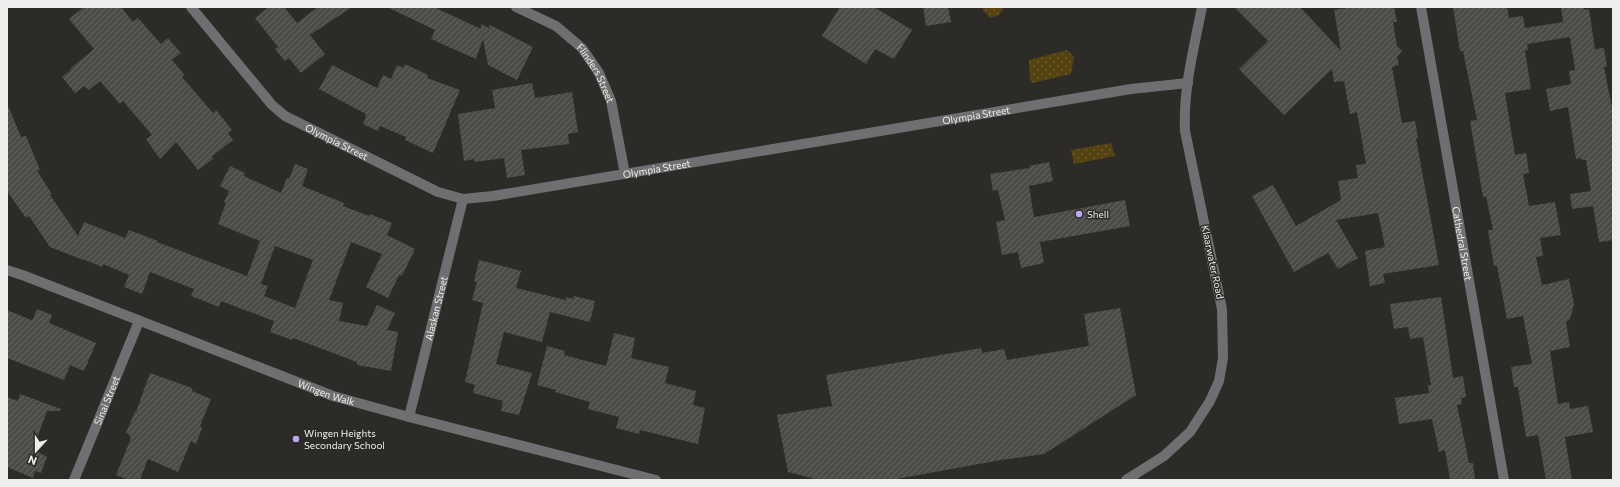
<svg xmlns="http://www.w3.org/2000/svg" width="1620" height="487" font-family="Commissioner,sans-serif">
<style>
.grass{fill:url(#grass-dots)}
.building{fill:url(#building-hatch);fill-rule:evenodd}
.lines{fill:none;stroke-linecap:round;stroke-linejoin:round}
.minor{stroke:#6f6e70;stroke-width:10}
.tertiary{stroke:#6f6e70;stroke-width:10}
.poi-dot{fill:#baaaf6;stroke:#2c2b28;stroke-width:1.5}
.labels{text-anchor:middle;stroke-width:3;stroke-linejoin:round;paint-order:stroke}
.street-label{font-size:10px;fill:#eeedeb;stroke:#2c2b28}
.poi-label{font-size:10px;fill:#eeedeb;stroke:#2c2b28;text-anchor:start}
</style>
<defs>
<pattern id="grass-dots" width="8" height="8" patternUnits="userSpaceOnUse"><rect width="8" height="8" fill="#554211"/><path d="M2 2h.1M6 6h.1" fill="none" stroke="#6e5e34" stroke-width="1.8" stroke-linecap="round"/></pattern>
<pattern id="building-hatch" width="6" height="6" patternUnits="userSpaceOnUse"><rect width="6" height="6" fill="#4c4b48"/><path d="M-1 1l2-2M0 6l6-6M5 7l2-2" fill="none" stroke="#666563"/></pattern>
</defs>
<rect width="100%" height="100%" fill="#2c2b28"/>
<g class="grass">
<polygon points="983,7 1004,7 999,15 990,18 983,10"/>
<polygon points="1067,50 1074,57 1071,74 1032,83 1030,79 1029,60"/>
<polygon points="1111,143 1115,156 1074,164 1071,150"/>
</g>
<g class="building">
<polygon points="84,7 121,7 133,22 138,18 161,44 168,38 181,53 172,60 184,74 182,77 213,113 216,110 232,130 228,133 233,140 211,157 214,158 198,170 176,142 160,159 146,139 152,135 123,101 120,104 100,81 89,90 84,86 75,93 62,77 71,70 70,69 94,49 69,19"/>
<polygon points="269,7 284,7 297,23 318,7 352,7 310,35 325,54 301,73 289,58 285,61 275,49 278,47 255,18"/>
<polygon points="387,7 434,7 481,29 481,24 489,28 490,25 533,47 517,80 488,65 483,39 476,59 431,39 435,30"/>
<polygon points="840,7 874,7 912,30 894,59 875,49 866,64 822,36"/>
<polygon points="923,7 948,7 951,22 926,26"/>
<polygon points="1234,7 1300,7 1341,51 1334,10 1353,7 1394,7 1397,22 1393,22 1397,46 1402,51 1397,57 1399,65 1392,67 1402,123 1415,121 1418,138 1416,138 1439,265 1383,274 1385,283 1370,286 1365,251 1385,247 1378,213 1336,220 1358,258 1338,269 1328,253 1294,272 1252,196 1273,185 1296,226 1341,200 1338,181 1358,178 1356,165 1366,164 1357,112 1350,114 1344,81 1334,82 1332,69 1284,115 1239,69 1268,41"/>
<polygon points="1453,7 1507,7 1509,18 1523,16 1525,28 1563,22 1561,7 1584,7 1584,10 1589,9 1595,49 1604,48 1607,67 1604,67 1613,113 1613,240 1599,242 1593,206 1572,209 1570,194 1591,191 1586,160 1582,160 1581,158 1576,159 1568,107 1550,111 1546,89 1571,84 1569,71 1575,70 1570,37 1527,44 1528,50 1525,51 1531,89 1505,93 1515,155 1526,153 1529,173 1523,174 1529,206 1555,202 1561,235 1540,238 1543,256 1536,257 1542,285 1569,279 1574,304 1570,319 1566,322 1570,347 1550,351 1558,404 1569,402 1570,409 1588,406 1593,432 1565,437 1572,480 1546,480 1538,435 1526,437 1518,387 1514,387 1511,367 1532,364 1523,316 1507,319 1497,266 1494,266 1488,230 1493,230 1486,196 1483,197 1470,121 1477,120 1463,51 1460,51"/>
<polygon points="405,64 428,75 427,78 460,90 433,153 405,140 406,137 380,126 378,131 363,124 366,117 365,116 366,114 319,89 332,65 377,88 383,75 391,79 397,65 403,68"/>
<polygon points="532,83 535,98 572,92 578,132 568,134 569,144 521,150 525,175 507,178 504,158 475,162 474,159 464,161 458,114 495,108 492,90"/>
<path d="M7 103 21 137 26 136 40 170 37 171 52 194 50 195 78 236 84 222 125 238 129 230 158 241 157 242 247 276 260 241 218 224 226 203 224 202 229 191 220 186 230 166 245 173 244 176 281 193 287 178 289 179 295 164 308 169 302 186 344 203 343 206 369 216 370 214 392 223 387 235 415 249 402 276 399 275 388 298 366 287 382 254 351 242 329 300 343 303 339 321 367 326 377 305 395 313 387 330 398 332 391 371 357 365V362L293 338 292 340 270 332 274 321 221 301 219 307 191 296 194 289 150 272 142 294 124 287 129 275 103 264 102 267 83 259V260L50 247 29 216 26 218 7 191ZM275 246 313 260 295 308 264 296 268 286 261 284Z"/>
<polygon points="1049,162 1053,181 1029,186 1034,217 1125,200 1130,226 1040,242 1044,263 1021,268 1018,252 1002,255 996,222 1005,220 998,190 993,191 990,174 1030,168 1029,166"/>
<polygon points="479,260 521,271 516,288 566,300 566,297 573,299 574,296 595,301 590,322 550,312 542,342 504,332 496,364 532,373 519,415 501,411 503,401 473,393 475,385 465,382 483,303 472,300 477,282 474,281"/>
<polygon points="1441,297 1453,378 1463,376 1466,397 1461,398 1462,404 1457,405 1469,463 1473,463 1475,480 1450,480 1445,450 1439,452 1432,419 1399,424 1395,398 1429,393 1428,385 1431,385 1423,337 1410,339 1408,327 1394,329 1390,304"/>
<polygon points="1120,308 1136,395 1044,454 1001,460 891,480 819,480 788,472 777,415 832,406 826,375 981,348 982,353 1004,349 1007,360 1089,346 1084,314"/>
<polygon points="37,309 52,315 49,323 96,343 84,371 70,365 64,380 7,358 7,310 31,320 33,319"/>
<polygon points="614,333 635,338 631,358 669,367 665,383 696,391 693,405 705,408 698,444 640,430 639,434 616,428 619,417 588,409 590,402 555,392 556,390 537,385 547,346 565,351 564,355 575,358 606,366"/>
<polygon points="150,373 192,388 192,391 211,399 200,426 202,428 196,444 191,441 178,472 148,459 140,480 129,480 116,475 131,438 129,437 130,435 126,433 135,411 136,412"/>
<polygon points="20,394 61,409 60,411 47,411 33,449 47,457 41,473 35,471 33,478 7,467 7,397 18,401"/>
</g>
<g class="lines">
<g class="minor">
<path id="s1" d="M191 7 272 105 285 116 438 192 463 199 493 196 1131 89 1188 83"/>
<path id="s2" d="M516 7 556 26 582 48 599 73 611 101 625 174"/>
<path id="s3" d="M1421 7 1504 480"/>
<path id="s4" d="M7 270 25 276 333 396 409 417 656 480"/>
<path id="s5" d="M409 417 463 199"/>
<path id="s6" d="M74 480 139 321"/>
</g>
<path class="tertiary" d="M1126 480 1164 456 1190 432 1210 401 1219 381 1223 358 1222 309 1185 131C1183 89 1194 48 1202 7"/>
</g>
<g class="poi-dot">
<circle cx="1079" cy="214" r="4"/>
<circle cx="296" cy="439" r="4"/>
</g>
<g class="labels">
<g class="street-label">
<text dy="4" stroke="none"><textPath href="#s2" startOffset="107">Flinders Street</textPath></text>
<text dy="4" stroke="none"><textPath href="#s1" startOffset="861">Olympia Street</textPath></text>
<text dy="4" stroke="none"><textPath href="#s1" startOffset="202">Olympia Street</textPath></text>
<text dy="4" stroke="none"><textPath href="#s1" startOffset="537">Olympia Street</textPath></text>
<text dy="4" stroke="none"><textPath href="#s3" startOffset="240">Cathedral Street</textPath></text>
<text transform="translate(1213 262) rotate(78)" y="4">Klaarwater Road</text>
<text dy="4" stroke="none"><textPath href="#s5" startOffset="112">Alaskan Street</textPath></text>
<text dy="4" stroke="none"><textPath href="#s4" startOffset="342">Wingen Walk</textPath></text>
<text dy="4" stroke="none"><textPath href="#s6" startOffset="86">Sinai Street</textPath></text>
</g>
<g class="poi-label">
<text x="1087" y="218">Shell</text>
<text x="304" y="437">Wingen Heights<tspan x="304" dy="12">Secondary School</tspan></text>
</g>
</g>
<rect width="1620" height="487" fill="none" stroke="#eeedeb" stroke-width="16"/>
<g transform="translate(36 451) rotate(201)" stroke="#2c2b28" stroke-width="3" paint-order="stroke">
<path d="M0-3L7 15L0 10L-7 15Z" fill="#eeedeb"/>
<text y="-6" font-size="11" font-weight="bold" text-anchor="middle" fill="#eeedeb">N</text>
</g>
</svg>
